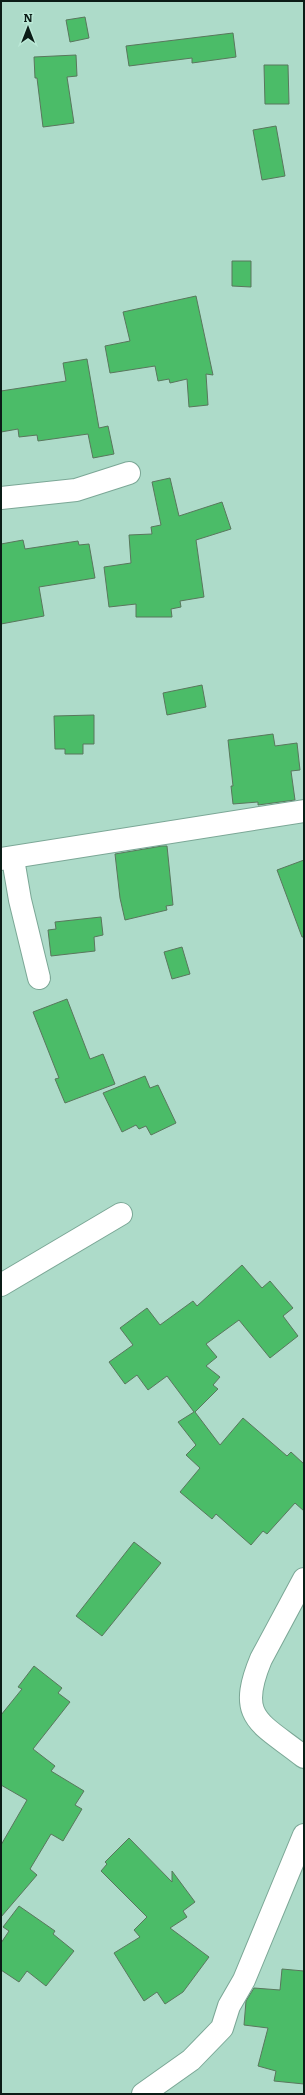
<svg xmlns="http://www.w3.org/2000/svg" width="305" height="2095" font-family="Literata,serif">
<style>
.building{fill:#4bbc68;stroke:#59775d}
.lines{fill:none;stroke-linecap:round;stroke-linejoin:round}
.minor-casing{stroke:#7ba796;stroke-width:24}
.minor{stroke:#fff;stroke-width:22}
</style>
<rect width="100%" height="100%" fill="#addbc9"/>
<g class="building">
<polygon points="85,17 89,38 70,42 66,20"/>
<polygon points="233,33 236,57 192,63 192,58 129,66 126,46"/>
<polygon points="76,55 77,76 67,77 74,123 43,127 37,78 35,78 34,57"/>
<polygon points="264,65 288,65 289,104 265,104"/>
<polygon points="276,126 285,176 262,180 253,130"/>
<polygon points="232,261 251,261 251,287 232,286"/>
<polygon points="196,296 213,375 206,374 208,405 189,407 187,379 170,383 169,379 158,381 155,366 110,373 105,346 130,341 123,312"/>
<polygon points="87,359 99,428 108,426 114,454 93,458 88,434 38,441 37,435 19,437 18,429 1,432 1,391 66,381 63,363"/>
<polygon points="170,478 179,516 222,502 231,529 196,540 204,597 180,601 181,607 171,609 172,617 136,617 136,604 109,607 104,567 131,563 129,535 152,534 151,527 161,525 152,482"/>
<polygon points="23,540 25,549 78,541 79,545 89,544 95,578 39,587 44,616 1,624 1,544"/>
<polygon points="202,685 206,707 167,715 163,693"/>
<polygon points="94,715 94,744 83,744 83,754 65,754 65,749 55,749 54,716"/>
<polygon points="273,734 275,746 297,743 300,770 291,771 295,800 258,805 258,802 233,804 231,786 233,786 228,740"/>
<polygon points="162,846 167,846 173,905 166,906 167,910 125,920 120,898 115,854"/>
<polygon points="304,860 304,937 302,937 277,870"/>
<polygon points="101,917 103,935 94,937 95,951 51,956 48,930 56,929 55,922"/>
<polygon points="182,947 190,974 172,979 164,952"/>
<polygon points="67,999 90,1059 103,1054 115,1084 65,1103 55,1079 59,1078 33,1012"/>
<polygon points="145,1076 150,1088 158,1085 176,1123 151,1135 146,1126 139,1129 136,1125 122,1132 103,1093"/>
<polygon points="242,1265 262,1288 270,1281 293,1308 283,1316 298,1336 270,1358 239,1320 206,1344 217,1357 206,1366 220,1377 213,1385 218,1389 195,1412 220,1445 243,1418 287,1456 291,1452 304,1464 304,1511 295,1503 267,1534 263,1531 251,1545 216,1514 212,1519 180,1492 200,1468 186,1455 196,1445 178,1422 194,1412 167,1376 148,1390 137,1375 125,1384 109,1362 133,1345 120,1328 147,1308 160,1325 193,1301 197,1306"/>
<polygon points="134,1542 161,1563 102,1636 76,1616"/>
<polygon points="34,1666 62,1688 58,1693 70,1702 33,1749 55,1766 51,1771 84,1791 75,1805 82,1809 63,1841 51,1834 30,1869 37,1875 1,1917 1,1845 27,1800 1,1785 1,1715 22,1689 18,1687"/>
<polygon points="129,1838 172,1882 172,1871 195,1902 183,1911 187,1917 170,1928 209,1957 183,1992 165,2004 157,1992 144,2001 114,1953 140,1937 134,1930 147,1917 101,1871 107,1864 105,1862"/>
<polygon points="19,1906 55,1931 53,1934 74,1951 46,1986 27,1971 19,1982 1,1970 1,1943 9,1931 3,1927"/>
<polygon points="282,1969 304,1971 304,2084 274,2081 276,2071 258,2066 268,2028 244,2025 246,2001 254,1988 280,1990"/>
</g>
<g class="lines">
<g class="minor-casing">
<g id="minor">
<polyline points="1,498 76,490 129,473"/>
<polyline points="1,859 304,811"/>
<polyline points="13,859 20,900 39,978"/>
<polyline points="1,1285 121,1214"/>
<path d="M304 1579 261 1659C236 1719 260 1722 304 1757"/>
<polyline points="143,2094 191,2060 222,2028 229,2006 244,1980 304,1835"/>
</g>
</g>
<use href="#minor" class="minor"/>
</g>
<rect width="305" height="2095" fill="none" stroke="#0b1c16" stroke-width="4"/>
<g transform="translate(28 28)" stroke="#bae8d6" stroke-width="3" paint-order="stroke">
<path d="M0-3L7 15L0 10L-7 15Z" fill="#0b1c16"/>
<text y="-6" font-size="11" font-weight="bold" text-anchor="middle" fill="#0b1c16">N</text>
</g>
</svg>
